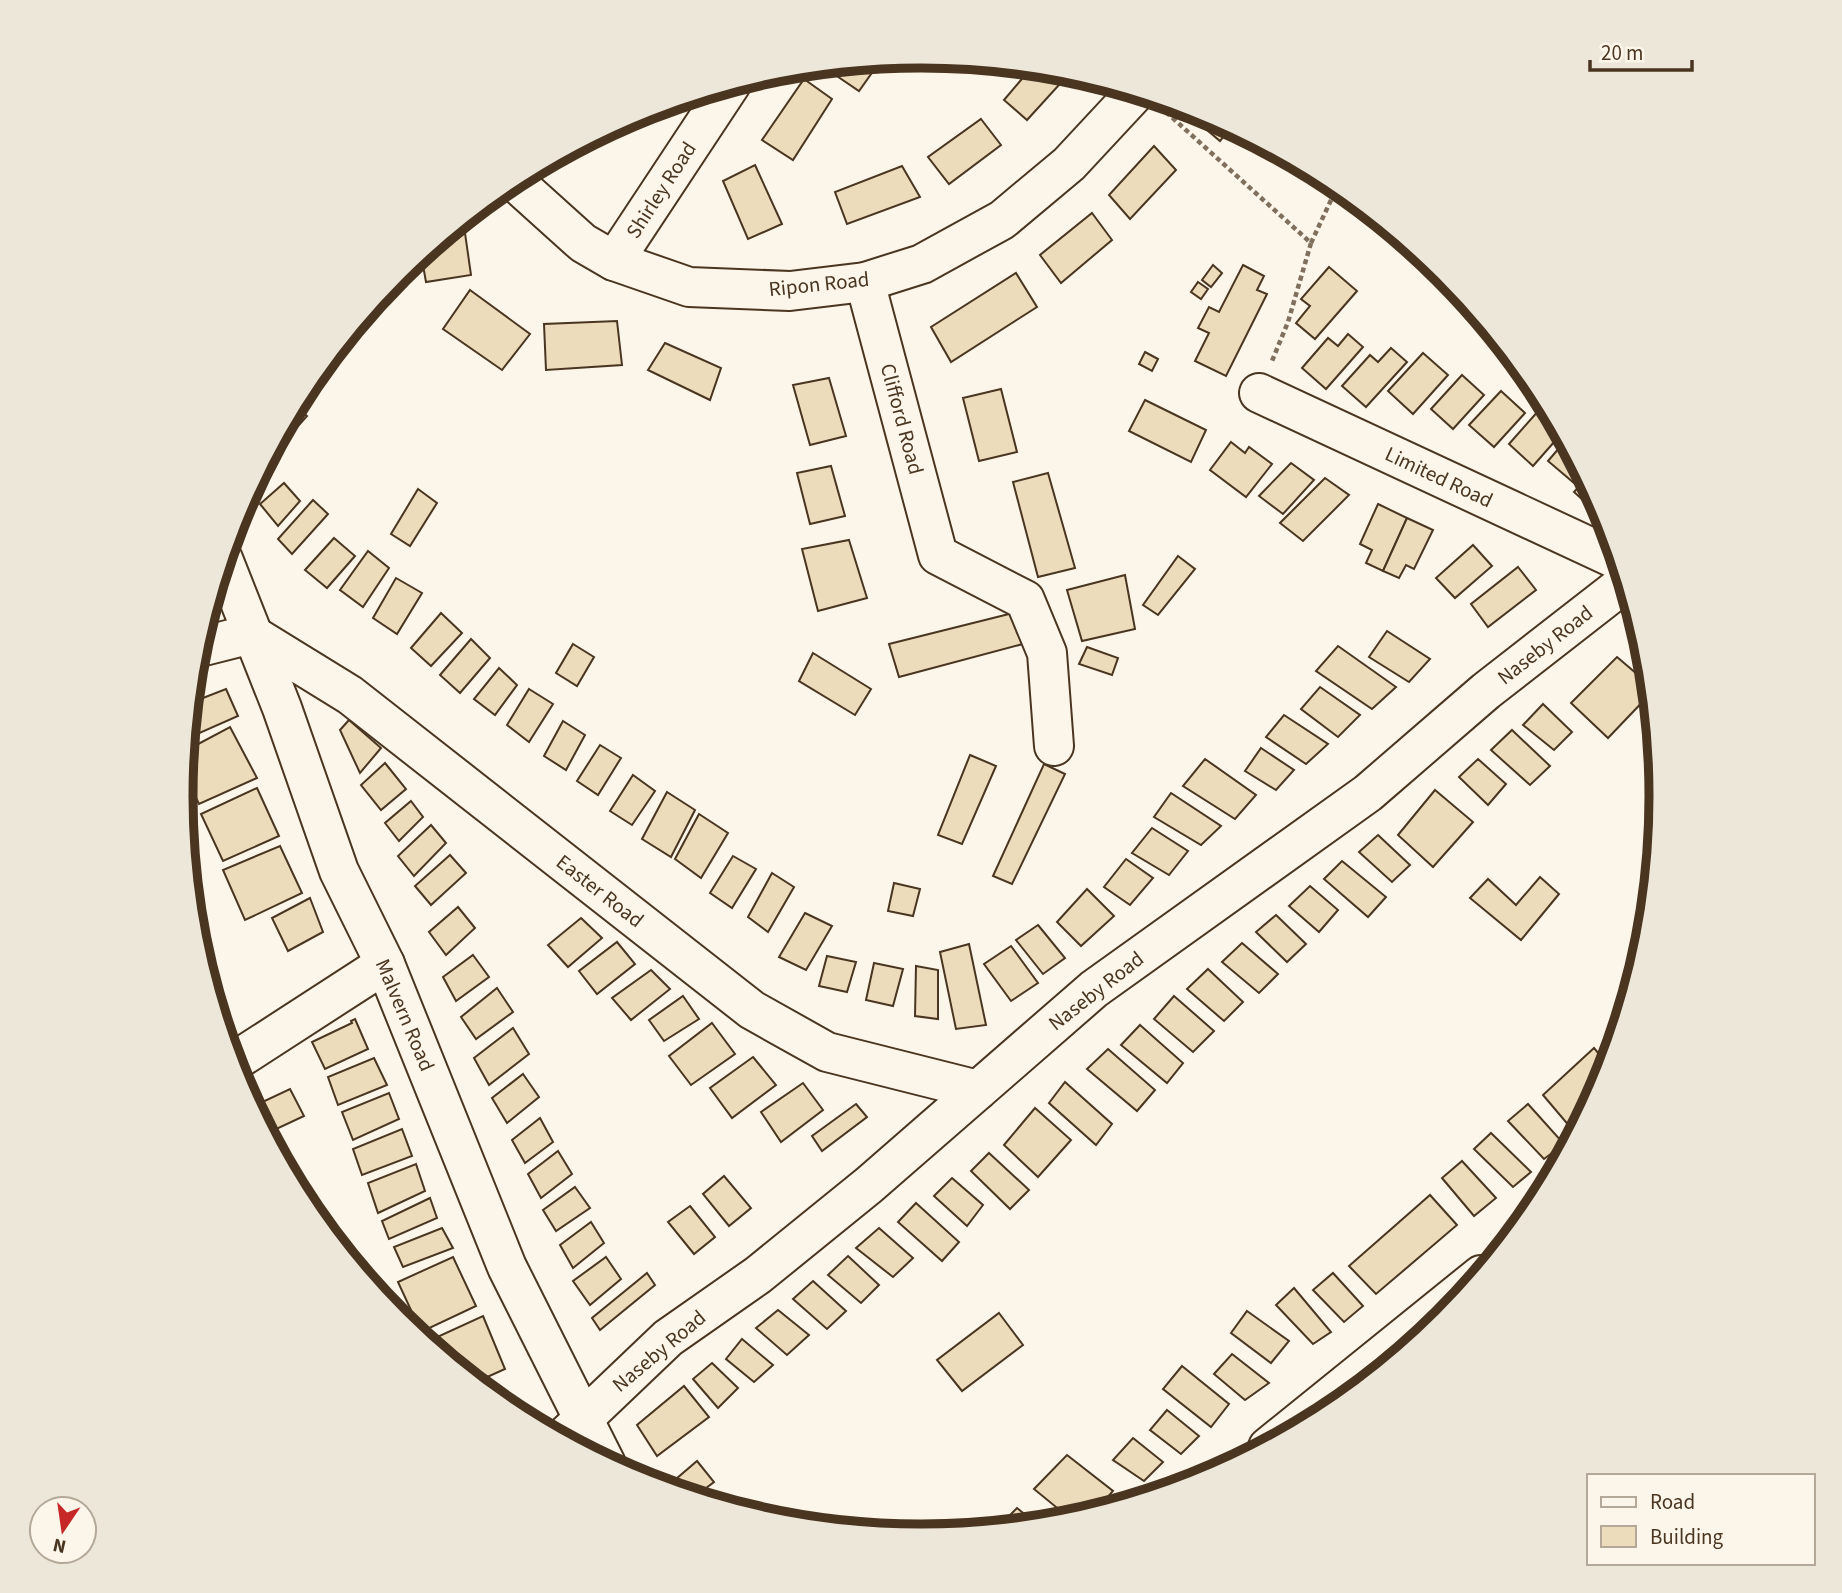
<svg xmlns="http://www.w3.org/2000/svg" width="1842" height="1593" font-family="'Source Sans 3',sans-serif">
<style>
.building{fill:#ecdcbc;stroke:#4a3520;stroke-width:2}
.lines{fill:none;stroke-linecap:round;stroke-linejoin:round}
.minor-casing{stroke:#4a3520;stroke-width:42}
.path{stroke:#7f6f5c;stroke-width:4.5;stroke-dasharray:5 3.5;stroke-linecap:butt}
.minor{stroke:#fbf6e9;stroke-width:38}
.labels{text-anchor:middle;stroke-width:5;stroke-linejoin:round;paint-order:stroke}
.street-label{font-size:21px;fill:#4a3520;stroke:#fbf6e9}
.rim{fill:none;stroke:#4a3520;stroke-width:9}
</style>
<rect width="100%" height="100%" fill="#fbf6e9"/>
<g class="building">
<polygon points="881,60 859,91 828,70 831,65"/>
<polygon points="1032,67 1066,70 1069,74 1027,120 1004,100"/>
<polygon points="804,79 832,99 793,160 762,140"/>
<polygon points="1200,111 1231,127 1220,141 1194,119"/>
<polygon points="981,119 1001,145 949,184 928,157"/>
<polygon points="1154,146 1176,170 1130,219 1109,195"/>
<polygon points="755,165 782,224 748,239 723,181"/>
<polygon points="902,166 920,197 847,224 835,192"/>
<polygon points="1092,213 1112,240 1061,283 1040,255"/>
<polygon points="463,219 471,275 426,282 421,254"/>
<polygon points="1213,265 1222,273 1211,287 1202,280"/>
<polygon points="1243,265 1264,276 1257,290 1267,294 1226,376 1195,361 1209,333 1198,328 1209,307 1219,312"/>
<polygon points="1329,267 1357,291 1315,339 1296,323 1310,306 1301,299"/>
<polygon points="1016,273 1037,307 951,362 931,327"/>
<polygon points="1198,282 1208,289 1201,299 1191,292"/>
<polygon points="470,290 530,334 502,370 443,329"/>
<polygon points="617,321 622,365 546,370 544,324"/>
<polygon points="1348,334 1363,347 1326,389 1302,368 1328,338 1338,346"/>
<polygon points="665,343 721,368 710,400 648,370"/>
<polygon points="1391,348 1407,362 1366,407 1342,386 1370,355 1378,362"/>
<polygon points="1145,352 1158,359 1152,371 1139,364"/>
<polygon points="1423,353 1448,375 1413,414 1388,391"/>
<polygon points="1462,375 1484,395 1453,429 1431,409"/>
<polygon points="829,378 846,436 810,445 793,385"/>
<polygon points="1001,389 1017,452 979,461 963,398"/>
<polygon points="1501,391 1525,413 1494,447 1469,425"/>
<polygon points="1145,400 1206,430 1191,462 1129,431"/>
<polygon points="295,405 307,416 263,465"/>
<polygon points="1540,409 1558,425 1562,433 1533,466 1509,444"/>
<polygon points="1566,440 1583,472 1574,483 1548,461"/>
<polygon points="1231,442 1245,453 1249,447 1272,464 1246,497 1210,470"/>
<polygon points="1291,463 1314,480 1283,514 1259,496"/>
<polygon points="831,466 845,516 810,524 797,473"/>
<polygon points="1048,473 1075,568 1038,577 1013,482"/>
<polygon points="1325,478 1349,495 1303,541 1280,523"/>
<polygon points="1587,478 1601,505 1595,511 1574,492"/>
<polygon points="284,483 300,501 278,526 260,504"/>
<polygon points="418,489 437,503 410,546 391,534"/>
<polygon points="313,500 328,514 292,554 278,539"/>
<polygon points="1378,504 1407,518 1383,571 1366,563 1372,550 1360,544"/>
<polygon points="1407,518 1433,530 1414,569 1406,565 1399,578 1383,571"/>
<polygon points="334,538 355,556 327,588 305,570"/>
<polygon points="849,540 867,598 818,611 802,549"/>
<polygon points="1473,545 1492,566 1455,598 1436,578"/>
<polygon points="368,551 389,568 363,607 340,590"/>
<polygon points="1178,556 1195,569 1158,615 1143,605"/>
<polygon points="1518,567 1536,590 1488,627 1471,604"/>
<polygon points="1125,575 1135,629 1082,641 1067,590"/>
<polygon points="396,578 422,593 397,634 373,618"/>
<polygon points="1017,612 1023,644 899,677 889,644"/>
<polygon points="441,613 462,633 431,666 411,648"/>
<polygon points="1387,631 1430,659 1409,682 1369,657"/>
<polygon points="471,639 490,658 460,693 440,675"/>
<polygon points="573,644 594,657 577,686 556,673"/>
<polygon points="1338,646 1396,687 1372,709 1316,671"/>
<polygon points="1087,647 1118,658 1112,675 1079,664"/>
<polygon points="813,653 871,689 855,715 799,681"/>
<polygon points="1617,657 1651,686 1651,693 1608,738 1571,703"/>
<polygon points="499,668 517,685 495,715 474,699"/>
<polygon points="1320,687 1360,715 1338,737 1301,709"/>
<polygon points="226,689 238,716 186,739 190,703"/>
<polygon points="529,689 553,704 529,742 507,725"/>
<polygon points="1543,704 1572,732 1554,750 1523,725"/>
<polygon points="1284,715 1328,744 1306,764 1266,737"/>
<polygon points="349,720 381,748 360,773 340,730"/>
<polygon points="563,721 585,735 566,770 544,756"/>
<polygon points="230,727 257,778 199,804 183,771 185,751"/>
<polygon points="1512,730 1550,766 1530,785 1491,750"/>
<polygon points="600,745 621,758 598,795 577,781"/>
<polygon points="1261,748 1294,770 1276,790 1245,771"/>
<polygon points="970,755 996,766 962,844 938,835"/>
<polygon points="1205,759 1256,795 1235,819 1183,786"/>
<polygon points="1478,759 1506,784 1488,805 1459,777"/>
<polygon points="385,763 406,789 381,810 361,785"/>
<polygon points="1044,764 1065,774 1012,884 993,876"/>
<polygon points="633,775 655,791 632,825 610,811"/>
<polygon points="257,788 279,836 223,861 201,814"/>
<polygon points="1435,790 1473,822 1433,867 1398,835"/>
<polygon points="667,792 695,810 671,857 642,839"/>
<polygon points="1171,793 1221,826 1201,845 1154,817"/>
<polygon points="411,801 423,817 399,841 385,823"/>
<polygon points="699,814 728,833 701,878 675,859"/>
<polygon points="431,825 446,843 414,876 398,856"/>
<polygon points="1152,828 1188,851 1169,875 1132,853"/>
<polygon points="1378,835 1410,865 1392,882 1359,852"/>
<polygon points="280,846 302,893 245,920 223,870"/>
<polygon points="450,855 466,873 431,905 415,886"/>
<polygon points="733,856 756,869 732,908 710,893"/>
<polygon points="1126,859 1153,878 1130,905 1104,887"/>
<polygon points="1342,861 1386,897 1368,917 1324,879"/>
<polygon points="772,873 794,887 768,932 748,917"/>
<polygon points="1540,877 1559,894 1521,940 1470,898 1488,879 1516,905"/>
<polygon points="894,883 920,889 913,916 888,911"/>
<polygon points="1310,886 1338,910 1319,932 1289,906"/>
<polygon points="1087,889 1114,916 1081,946 1057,922"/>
<polygon points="310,898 323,932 288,951 272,918"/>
<polygon points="458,907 475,928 446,955 429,932"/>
<polygon points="805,913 832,926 806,970 779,957"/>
<polygon points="1276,915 1306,944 1287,962 1256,932"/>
<polygon points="581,918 602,938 568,967 548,945"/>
<polygon points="1038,925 1065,958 1043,974 1016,940"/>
<polygon points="617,942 635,964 597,994 579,971"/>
<polygon points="1242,943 1278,974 1259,993 1222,962"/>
<polygon points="969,944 986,1025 956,1029 940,952"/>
<polygon points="1011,946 1038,983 1011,1001 984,964"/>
<polygon points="473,955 489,977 456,1001 443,977"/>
<polygon points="827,956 856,962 847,992 819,986"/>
<polygon points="874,963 903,969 893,1006 866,1000"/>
<polygon points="916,966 938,970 938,1019 915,1016"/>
<polygon points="1208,969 1243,1002 1224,1021 1187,989"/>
<polygon points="651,970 670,989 631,1020 612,998"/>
<polygon points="497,988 513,1012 476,1039 461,1017"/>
<polygon points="683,996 699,1019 664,1041 649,1020"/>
<polygon points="1174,996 1214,1031 1193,1052 1154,1019"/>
<polygon points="355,1019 368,1049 325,1069 312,1042 352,1023 351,1021"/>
<polygon points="712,1023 735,1054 691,1085 669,1056"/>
<polygon points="1140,1025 1183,1063 1167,1083 1121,1045"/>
<polygon points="513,1028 529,1054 489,1085 474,1058"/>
<polygon points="1594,1048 1609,1066 1605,1080 1576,1134 1543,1095"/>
<polygon points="1108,1049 1155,1090 1137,1111 1087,1069"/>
<polygon points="753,1057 776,1085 732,1118 710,1088"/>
<polygon points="374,1058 387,1085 338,1105 328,1077"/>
<polygon points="523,1074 539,1097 507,1123 492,1098"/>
<polygon points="1065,1082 1112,1124 1096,1145 1049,1103"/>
<polygon points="803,1083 823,1110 781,1142 761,1112"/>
<polygon points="290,1089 304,1116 270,1132 256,1105"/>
<polygon points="389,1093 399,1119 353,1140 342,1112"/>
<polygon points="856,1104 867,1117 822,1151 812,1136"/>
<polygon points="1528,1104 1564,1144 1544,1159 1508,1121"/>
<polygon points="1035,1108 1071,1140 1038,1177 1004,1145"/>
<polygon points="540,1118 553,1142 525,1163 512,1140"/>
<polygon points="402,1129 412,1156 362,1175 353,1149"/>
<polygon points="1491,1133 1531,1172 1513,1187 1474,1149"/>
<polygon points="558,1151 572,1174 541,1198 528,1174"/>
<polygon points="989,1153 1029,1190 1010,1209 971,1171"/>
<polygon points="1462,1161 1496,1198 1474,1216 1442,1178"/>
<polygon points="416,1164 425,1191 378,1213 368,1183"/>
<polygon points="724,1176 751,1208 729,1226 703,1194"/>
<polygon points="952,1178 983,1205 967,1226 934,1196"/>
<polygon points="575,1187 590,1208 556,1231 543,1210"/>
<polygon points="1430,1195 1457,1225 1376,1294 1349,1266"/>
<polygon points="430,1198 437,1218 389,1239 382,1221"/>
<polygon points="916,1203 959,1242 942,1261 898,1222"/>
<polygon points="690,1206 715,1237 694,1254 668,1222"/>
<polygon points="591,1222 604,1243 573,1268 560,1245"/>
<polygon points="442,1228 453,1248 403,1267 394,1247"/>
<polygon points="879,1228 913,1258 893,1277 856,1248"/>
<polygon points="848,1256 879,1285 861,1303 828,1275"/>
<polygon points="453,1257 476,1306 421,1332 398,1282"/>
<polygon points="606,1257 621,1279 590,1305 573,1281"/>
<polygon points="647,1273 655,1285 600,1330 592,1318"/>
<polygon points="1333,1273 1363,1306 1344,1322 1313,1290"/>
<polygon points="813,1281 846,1311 827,1329 793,1299"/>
<polygon points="1294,1288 1331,1332 1313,1344 1276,1305"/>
<polygon points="778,1310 809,1335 787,1355 756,1328"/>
<polygon points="1247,1311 1289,1341 1271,1363 1231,1333"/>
<polygon points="999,1313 1023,1345 962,1391 937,1360"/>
<polygon points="483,1316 505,1369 474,1383 444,1359 435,1338"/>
<polygon points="742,1339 773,1365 754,1382 726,1359"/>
<polygon points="1232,1354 1269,1383 1245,1400 1214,1374"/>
<polygon points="712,1363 738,1388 718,1408 693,1379"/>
<polygon points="1182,1366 1229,1404 1211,1427 1163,1389"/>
<polygon points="684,1386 709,1417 657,1456 637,1425"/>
<polygon points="1167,1410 1199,1436 1181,1454 1150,1430"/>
<polygon points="1133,1438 1163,1462 1144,1481 1113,1460"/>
<polygon points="1067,1455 1113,1491 1092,1515 1073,1521 1034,1489"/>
<polygon points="697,1461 714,1482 693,1498 673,1491 669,1485"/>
<polygon points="1017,1508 1038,1525 996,1529"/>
</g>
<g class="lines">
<g class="minor-casing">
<g id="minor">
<polyline points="512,179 583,243 614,261 689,287 790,291 865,282 922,264 1002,220 1069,164 1136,92"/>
<polyline points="614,261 731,84"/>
<polyline points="865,282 938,555 1025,600 1047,653 1054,746"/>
<polyline points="1259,393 1620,561"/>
<polyline points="223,559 282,708 339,871 385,964 507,1267 606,1464"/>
<polyline points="196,648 251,634 350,695 752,1010 827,1052 978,1090"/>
<polyline points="232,1063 385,964"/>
<polyline points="561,1440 668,1338 758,1275 869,1185 1094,989 1368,793 1486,691 1626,582"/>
<polyline points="1268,1447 1481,1275"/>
</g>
</g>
<g class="path">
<polyline points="1166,112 1311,243 1288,322 1272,361"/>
<polyline points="1311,243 1338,185"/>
</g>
<use href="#minor" class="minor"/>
</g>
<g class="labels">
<g class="street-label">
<text transform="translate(661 190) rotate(-57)" y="7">Shirley Road</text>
<text transform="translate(819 284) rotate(-6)" y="7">Ripon Road</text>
<text transform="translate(902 419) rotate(75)" y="7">Clifford Road</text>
<text transform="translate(1439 477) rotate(25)" y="7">Limited Road</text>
<text transform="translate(1545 645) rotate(-38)" y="7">Naseby Road</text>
<text transform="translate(600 891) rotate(38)" y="7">Easter Road</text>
<text transform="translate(1096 991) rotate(-38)" y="7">Naseby Road</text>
<text transform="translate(405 1015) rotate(67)" y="7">Malvern Road</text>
<text transform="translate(659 1351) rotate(-40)" y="7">Naseby Road</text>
</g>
</g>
<path d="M0 0H1842V1593H0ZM193 796a728 728 0 1 1 1456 0a728 728 0 1 1-1456 0Z" fill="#ede7d9" fill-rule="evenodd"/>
<path class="rim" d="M193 796a728 728 0 1 1 1456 0a728 728 0 1 1-1456 0Z"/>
<rect x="1587" y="1474" width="228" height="91" fill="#fbf6e9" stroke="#b4a999" stroke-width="2"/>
<rect x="1601" y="1497" width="35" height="10" fill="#fbf6e9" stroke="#b4a999" stroke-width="2"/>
<text x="1650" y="1509" font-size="21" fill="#4a3520">Road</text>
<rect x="1601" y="1526" width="35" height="21" fill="#ecdcbc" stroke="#b4a999" stroke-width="2"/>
<text x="1650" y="1544" font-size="21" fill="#4a3520">Building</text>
<g transform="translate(63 1530) rotate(193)"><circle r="33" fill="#fbf6e9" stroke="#b4a999" stroke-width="2"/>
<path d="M0-5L12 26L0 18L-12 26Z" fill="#c62828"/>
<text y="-10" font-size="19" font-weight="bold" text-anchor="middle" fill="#4a3520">N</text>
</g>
<path d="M1590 60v10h102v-10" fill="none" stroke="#4a3520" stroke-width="3.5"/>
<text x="1601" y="60" font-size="21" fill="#4a3520" stroke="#fbf6e9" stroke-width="5" paint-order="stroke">20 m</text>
</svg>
